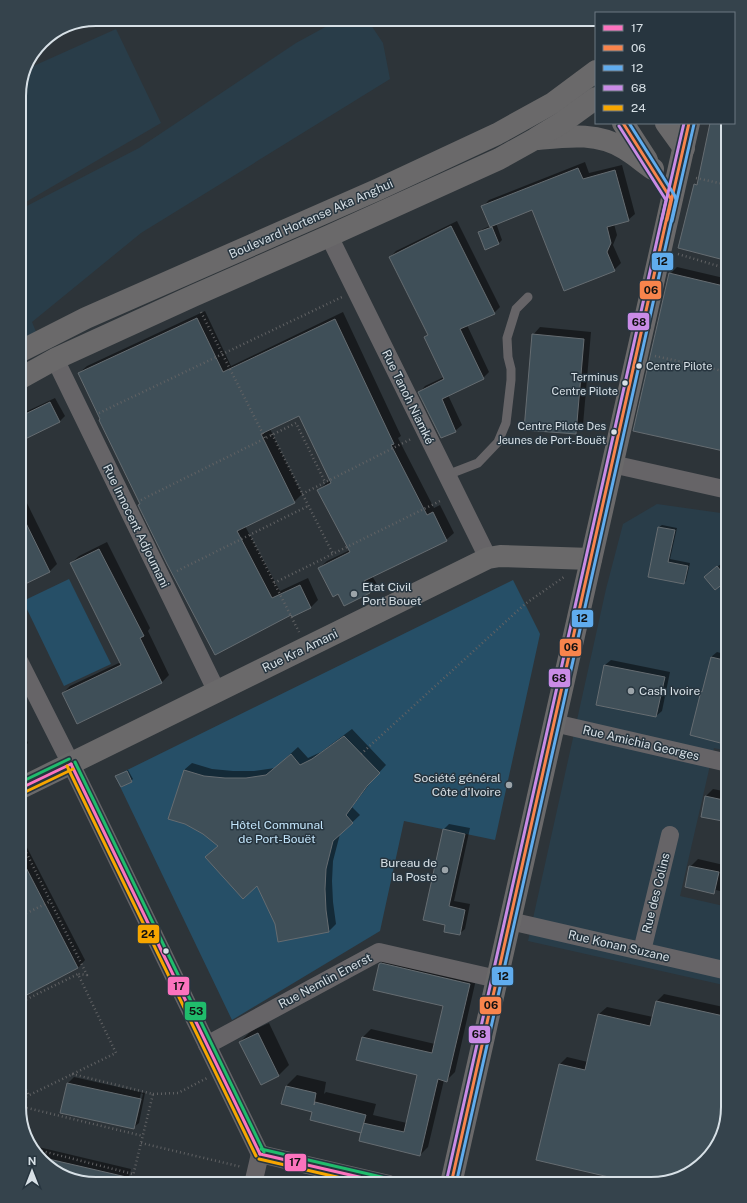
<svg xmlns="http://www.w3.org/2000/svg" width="747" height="1203" font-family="'Public Sans',sans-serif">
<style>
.built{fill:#293d49}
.green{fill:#264f67}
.shadow{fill:#0007;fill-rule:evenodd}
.building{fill:#3f4f58;stroke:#656c71}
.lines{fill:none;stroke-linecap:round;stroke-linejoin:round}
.path{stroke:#616264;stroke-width:2.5;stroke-dasharray:1 3;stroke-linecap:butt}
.lane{stroke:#666467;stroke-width:9}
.street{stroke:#666467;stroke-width:18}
.secondary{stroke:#6a696a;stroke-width:22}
.bus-1-casing{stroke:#27353f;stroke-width:6}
.bus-2-casing{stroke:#27353f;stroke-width:6}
.bus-3-casing{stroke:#27353f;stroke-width:6}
.bus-4-casing{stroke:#27353f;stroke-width:6}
.bus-5-casing{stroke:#27353f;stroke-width:6}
.bus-6-casing{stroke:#27353f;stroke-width:6}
.bus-1{stroke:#fc73be;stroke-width:3}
.bus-2{stroke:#f8844c;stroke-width:3}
.bus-3{stroke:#60acee;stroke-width:3}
.bus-4{stroke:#ca8be6;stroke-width:3}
.bus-5{stroke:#f7a600;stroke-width:3}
.bus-6{stroke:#20bc6c;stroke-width:3}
.bus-dot{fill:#d7e0e6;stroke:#27353f;stroke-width:1.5}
.poi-dot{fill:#9ca4a9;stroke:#27353f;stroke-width:1.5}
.labels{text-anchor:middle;stroke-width:3;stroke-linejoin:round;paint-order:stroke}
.bus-label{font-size:11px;fill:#d7e0e6;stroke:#27353f;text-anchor:end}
.street-label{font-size:12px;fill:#d7e0e6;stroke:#27353f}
.poi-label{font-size:12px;fill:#d7e0e6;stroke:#27353f;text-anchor:start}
.park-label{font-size:12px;fill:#c3e5fb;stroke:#27353f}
.rim{fill:none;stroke:#d7e0e6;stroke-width:2}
.line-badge{stroke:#27353f;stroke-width:1.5}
.pale-badge-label{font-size:11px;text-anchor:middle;font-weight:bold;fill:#111}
</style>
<rect width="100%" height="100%" fill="#2d3439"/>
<g class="built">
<polygon points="340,19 367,19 383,43 390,79 141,233 32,322 41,344 19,356 19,210 139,148 296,43"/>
<polygon points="116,29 161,123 19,206 19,91 29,68"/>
<polygon points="657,504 728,514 728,751 714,748 680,896 728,907 728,986 528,941 606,589 623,524"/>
</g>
<g class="green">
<polygon points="69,579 111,664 64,686 23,601"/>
<polygon points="513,580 540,634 495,840 404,821 380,931 232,1020 115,776"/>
</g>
<g class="shadow">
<polygon points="585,162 589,173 622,165 635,214 628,220 614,224 617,235 613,245 621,263 614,270 532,209 496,223 502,240 499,243 485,248 479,233 483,229 490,226 482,207 489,200"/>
<polygon points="457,221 500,307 494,313 467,325 489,372 483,378 448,395 462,425 455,431 419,393 425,386 444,377 425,337 428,334 390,257 396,251"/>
<polygon points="677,267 728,279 728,451 670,274"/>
<polygon points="205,311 231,366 343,312 401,436 398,438 434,508 440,505 454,533 446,540 372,576 377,584 369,592 338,593 319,568 327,561 350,550 319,490 326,483 331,480 300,415 270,429 302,494 294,502 245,526 280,591 308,578 318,600 311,607 293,616 140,504 79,373 87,366"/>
<polygon points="540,327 591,332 583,425 576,433 533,335"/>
<polygon points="55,398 65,416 59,422 19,441 19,415"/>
<polygon points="19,487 57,564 50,571 21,585 19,582"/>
<polygon points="662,525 677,528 670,559 690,563 686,581 684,583 649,576 659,527"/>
<polygon points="107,542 150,628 148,631 169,675 162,682 63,693 70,686 121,662 71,563 79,556"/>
<polygon points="721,564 728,572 728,579 715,589 709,573"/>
<polygon points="717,652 728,655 728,744 702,692 704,690 711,657"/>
<polygon points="611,660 670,672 662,711 656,716 605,665"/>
<polygon points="19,723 28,743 19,751"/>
<polygon points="352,729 386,765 374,778 352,807 360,815 340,834 333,861 332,881 333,902 336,924 329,931 276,924 257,885 219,846 184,770 192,763 212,769 233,771 254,771 275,768 298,747 308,758 321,752"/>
<polygon points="128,770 133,779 131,781 117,776"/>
<polygon points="713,789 728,792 728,821 706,796"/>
<polygon points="449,824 470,828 454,901 470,904 465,929 459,934 446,924 444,829"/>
<polygon points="19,832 85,960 78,968 19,998"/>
<polygon points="698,859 728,866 728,893 716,890 714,892 690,867"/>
<polygon points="388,956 477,975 455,1072 447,1080 444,1080 428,1147 420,1155 363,1129 313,1111 282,1104 286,1086 297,1075 326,1082 324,1094 326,1092 376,1104 373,1115 407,1123 418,1074 363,1037 371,1029 435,1044 444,1005 379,965"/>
<polygon points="664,994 728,1008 728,1108 652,1184 560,1064 567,1057 588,1062 599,1014 607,1007 653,1017 657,1001"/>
<polygon points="269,1023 289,1065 279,1075 240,1042 251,1031"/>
<polygon points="19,1068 25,1080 19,1086"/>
<path d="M74 1077 145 1093 139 1123 133 1128 62 1112 68 1083ZM141 1093 143 1094 136 1123H134Z"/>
<polygon points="30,1145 131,1169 127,1184 91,1184 53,1171"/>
</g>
<g class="building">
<polygon points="710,123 728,123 728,261 678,248 694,184 697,185"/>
<polygon points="578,168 583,179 615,170 629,221 607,227 611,243 607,252 615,271 564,291 532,210 490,227 481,206"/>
<polygon points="451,226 495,314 460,329 484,379 442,399 456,432 441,438 418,392 444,379 424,337 428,335 389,257"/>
<polygon points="492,227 499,244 485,250 478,232"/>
<polygon points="669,273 728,287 728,452 633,431"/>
<polygon points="197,318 223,372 335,319 394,444 391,445 427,515 433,512 447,541 364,581 370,593 344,606 338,594 333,597 318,568 350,552 317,490 331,483 299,416 261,434 295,503 237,531 272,598 300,585 311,608 292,617 291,615 215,655 167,564 138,505 140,504 99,420 100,419 78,373"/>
<polygon points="532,334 584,339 576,434 524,430"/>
<polygon points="50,402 60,422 19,442 19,417"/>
<polygon points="19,509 50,572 19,587"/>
<polygon points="658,527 675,530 668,562 688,566 684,584 648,577"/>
<polygon points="99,549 144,636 140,638 162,683 77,724 62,693 121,665 70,563"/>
<polygon points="717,566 728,580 715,590 704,577"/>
<polygon points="711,657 728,661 728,745 690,735 701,691 702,692"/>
<polygon points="604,665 665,677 656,717 596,705"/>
<polygon points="344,736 380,773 367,786 346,815 353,823 333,841 326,869 325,889 326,910 329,932 278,942 275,924 257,886 243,899 205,857 218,846 203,834 185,824 168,819 184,770 204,776 225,778 246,778 266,775 291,754 300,765 312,759"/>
<polygon points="127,771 132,782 121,787 115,776"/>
<polygon points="705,796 728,801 728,822 701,817"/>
<polygon points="443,829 465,834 449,906 465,910 460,935 444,932 445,925 423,920"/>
<polygon points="19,854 78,968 19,999"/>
<polygon points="689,866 719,872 714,894 685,887"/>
<polygon points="381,963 470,984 447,1082 438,1079 420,1156 359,1141 363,1123 404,1132 417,1075 356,1060 362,1037 432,1053 443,1006 373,990 379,964"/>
<polygon points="656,1001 728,1017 728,1108 718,1146 686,1176 652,1184 639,1184 536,1160 559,1064 585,1070 598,1014 650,1026"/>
<polygon points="258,1033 279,1076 261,1085 239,1042"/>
<polygon points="67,1083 141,1099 134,1129 60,1113"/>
<polygon points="286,1086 316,1093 314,1105 315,1102 366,1115 361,1133 310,1120 312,1112 281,1104"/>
<polygon points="40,1157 135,1179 135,1184 91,1184 53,1171"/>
</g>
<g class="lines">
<g class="path">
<polyline points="696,178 728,185"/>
<polyline points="678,254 728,269"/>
<polyline points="201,312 265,438"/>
<polyline points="655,356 728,372"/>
<polyline points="99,413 342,297"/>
<polyline points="272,434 333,554"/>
<polyline points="302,494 411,439"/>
<polyline points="141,500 296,423 325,482"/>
<polyline points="250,535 299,632"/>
<polyline points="177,571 308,506"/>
<polyline points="274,583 442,500"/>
<polyline points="361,754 525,604 564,577"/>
<polyline points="19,917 51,901"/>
<polyline points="19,1003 78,974"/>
<polyline points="72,1074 153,1094 131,1184"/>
<polyline points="19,1075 29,1096"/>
<polyline points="153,1094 178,1093 207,1078"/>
<polyline points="19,1100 116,1053 78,974 87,975 19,838"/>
<polyline points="19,1106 143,1136"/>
<polyline points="141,1143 242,1167"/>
<polyline points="34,1149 133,1174"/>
</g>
<polyline class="lane" points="447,475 478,463 498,442 506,423 511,380 511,369 508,357 507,338 516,309 528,297"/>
<g class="street">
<polyline points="329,236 488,558"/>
<polyline points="55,359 217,692"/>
<polyline points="612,464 728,490"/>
<polyline points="19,661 71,764 260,1154"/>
<polyline points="554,723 728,763"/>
<polyline points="510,921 728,971"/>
<polyline points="642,951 670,835"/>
<polyline points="207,1045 379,952 497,979"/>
<polyline points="260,1154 389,1184"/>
<polyline points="253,1184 260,1154"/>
</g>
<g class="secondary">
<polyline points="623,123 647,160"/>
<polyline points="666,123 684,148"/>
<path d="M538 139C568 136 598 132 625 149 635 155 644 163 653 169"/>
<polyline points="19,352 86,318 379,189 497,134 553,103 596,71"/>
<polyline points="19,379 55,359 193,296 329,236 499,159 535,139 563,122 596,98"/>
<polyline points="19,789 488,558 500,556 591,559"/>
<polyline points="451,1184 689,123"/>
</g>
<g class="bus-1-casing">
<g id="bus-1">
<polyline points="71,764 260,1154"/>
<polyline points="19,789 71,764"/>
<polyline points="260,1154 389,1184"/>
</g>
</g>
<g class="bus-2-casing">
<g id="bus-2">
<polyline points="667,220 689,123"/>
<polyline points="451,1184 671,199 623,123"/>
</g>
</g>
<g class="bus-3-casing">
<g id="bus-3">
<polyline points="672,221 694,124"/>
<polyline points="456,1184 676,200 675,196 629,123"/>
</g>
</g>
<g class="bus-4-casing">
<g id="bus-4">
<polyline points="662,219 684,123"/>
<polyline points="446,1183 666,200 619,126"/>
</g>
</g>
<g class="bus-5-casing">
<g id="bus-5">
<polyline points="67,766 256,1156"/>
<polyline points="21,794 73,769"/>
<polyline points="259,1159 367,1184"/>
</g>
</g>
<g class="bus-6-casing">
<g id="bus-6">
<polyline points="75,762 264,1152"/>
<polyline points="19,783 69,759"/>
<polyline points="261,1149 390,1179"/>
</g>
</g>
<use href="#bus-1" class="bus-1"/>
<use href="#bus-2" class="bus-2"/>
<use href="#bus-3" class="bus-3"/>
<use href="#bus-4" class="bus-4"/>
<use href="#bus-5" class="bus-5"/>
<use href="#bus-6" class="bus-6"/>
</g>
<g class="bus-dot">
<circle cx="639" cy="366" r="3.5"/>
<circle cx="625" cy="383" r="3.5"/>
<circle cx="614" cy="432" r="3.5"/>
<circle cx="166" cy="951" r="3.5"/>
</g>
<g class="poi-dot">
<circle cx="354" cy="594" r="4"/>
<circle cx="631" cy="691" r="4"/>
<circle cx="509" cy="785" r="4"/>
<circle cx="445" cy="870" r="4"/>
</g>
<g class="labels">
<g class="bus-label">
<text x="646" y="370" text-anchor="start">Centre Pilote</text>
<text x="618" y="381">Terminus<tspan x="618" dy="14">Centre Pilote</tspan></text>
<text x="606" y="430">Centre Pilote Des<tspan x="606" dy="14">Jeunes de Port-Bouët</tspan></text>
</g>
<g class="street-label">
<text transform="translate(311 219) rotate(-24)" y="4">Boulevard Hortense Aka Anghui</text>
<text transform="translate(408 397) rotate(64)" y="4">Rue Tanoh Niamké</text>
<text transform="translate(136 526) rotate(64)" y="4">Rue Innocent Adjoumani</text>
<text transform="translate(300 651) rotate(-26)" y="4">Rue Kra Amani</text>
<text transform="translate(641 743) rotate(13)" y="4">Rue Amichia Georges</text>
<text transform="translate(656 893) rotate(-76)" y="4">Rue des Colins</text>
<text transform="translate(619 946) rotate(13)" y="4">Rue Konan Suzane</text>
<text transform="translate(325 981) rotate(-28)" y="4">Rue Nemlin Enerst</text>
</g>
<g class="poi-label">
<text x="362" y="591">Etat Civil<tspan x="362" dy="14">Port Bouet</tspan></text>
<text x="639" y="695">Cash Ivoire</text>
<text x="501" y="782" text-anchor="end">Société général<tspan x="501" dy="14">Côte d'Ivoire</tspan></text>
<text x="437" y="867" text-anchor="end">Bureau de<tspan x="437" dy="14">la Poste</tspan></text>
</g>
<g class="park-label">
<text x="277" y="829">Hôtel Communal<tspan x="277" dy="14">de Port-Bouët</tspan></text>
</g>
</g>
<path d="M0 0H747V1203H0ZM96 26H651A70 70 0 0 1 721 96V1107A70 70 0 0 1 651 1177H96A70 70 0 0 1 26 1107V96A70 70 0 0 1 96 26Z" fill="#35434c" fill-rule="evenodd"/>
<path class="rim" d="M96 26H651A70 70 0 0 1 721 96V1107A70 70 0 0 1 651 1177H96A70 70 0 0 1 26 1107V96A70 70 0 0 1 96 26Z"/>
<g class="line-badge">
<rect x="651" y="252" width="23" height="19" rx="4" fill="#60acee"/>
<rect x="639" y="280" width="23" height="20" rx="4" fill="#f8844c"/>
<rect x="627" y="312" width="23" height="19" rx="4" fill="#ca8be6"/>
<rect x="571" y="609" width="23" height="19" rx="4" fill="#60acee"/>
<rect x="559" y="638" width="23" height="19" rx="4" fill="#f8844c"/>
<rect x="548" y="668" width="23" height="20" rx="4" fill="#ca8be6"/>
<rect x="137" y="924" width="23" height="20" rx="4" fill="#f7a600"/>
<rect x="491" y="966" width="23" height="20" rx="4" fill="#60acee"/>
<rect x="167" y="976" width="23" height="20" rx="4" fill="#fc73be"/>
<rect x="479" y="996" width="23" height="19" rx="4" fill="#f8844c"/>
<rect x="184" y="1001" width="23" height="20" rx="4" fill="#20bc6c"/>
<rect x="468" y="1025" width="23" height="19" rx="4" fill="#ca8be6"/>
<rect x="284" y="1153" width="23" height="19" rx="4" fill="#fc73be"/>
</g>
<g class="pale-badge-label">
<text x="662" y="265">12</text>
<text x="651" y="294">06</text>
<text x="639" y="326">68</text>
<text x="582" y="622">12</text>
<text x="571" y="651">06</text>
<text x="559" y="682">68</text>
<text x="148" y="938">24</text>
<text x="503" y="980">12</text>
<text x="179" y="990">17</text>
<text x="491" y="1009">06</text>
<text x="196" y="1015">53</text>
<text x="479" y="1038">68</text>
<text x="295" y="1166">17</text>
</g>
<rect x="595" y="12" width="140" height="112" fill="#27353f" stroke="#6d7982"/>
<rect x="603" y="25" width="20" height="6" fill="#fc73be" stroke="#6d7982"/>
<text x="631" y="32" font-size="12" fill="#d7e0e6">17</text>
<rect x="603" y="45" width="20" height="6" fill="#f8844c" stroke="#6d7982"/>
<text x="631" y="52" font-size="12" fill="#d7e0e6">06</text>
<rect x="603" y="65" width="20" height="6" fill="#60acee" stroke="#6d7982"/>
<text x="631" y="72" font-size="12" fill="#d7e0e6">12</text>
<rect x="603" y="85" width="20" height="6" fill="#ca8be6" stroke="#6d7982"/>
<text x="631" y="92" font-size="12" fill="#d7e0e6">68</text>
<rect x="603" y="105" width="20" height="6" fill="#f7a600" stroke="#6d7982"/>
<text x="631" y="112" font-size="12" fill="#d7e0e6">24</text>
<g transform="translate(32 1171)" stroke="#27353f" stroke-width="3" paint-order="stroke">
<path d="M0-3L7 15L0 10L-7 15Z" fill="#d7e0e6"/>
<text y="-6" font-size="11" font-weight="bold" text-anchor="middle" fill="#d7e0e6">N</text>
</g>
</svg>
